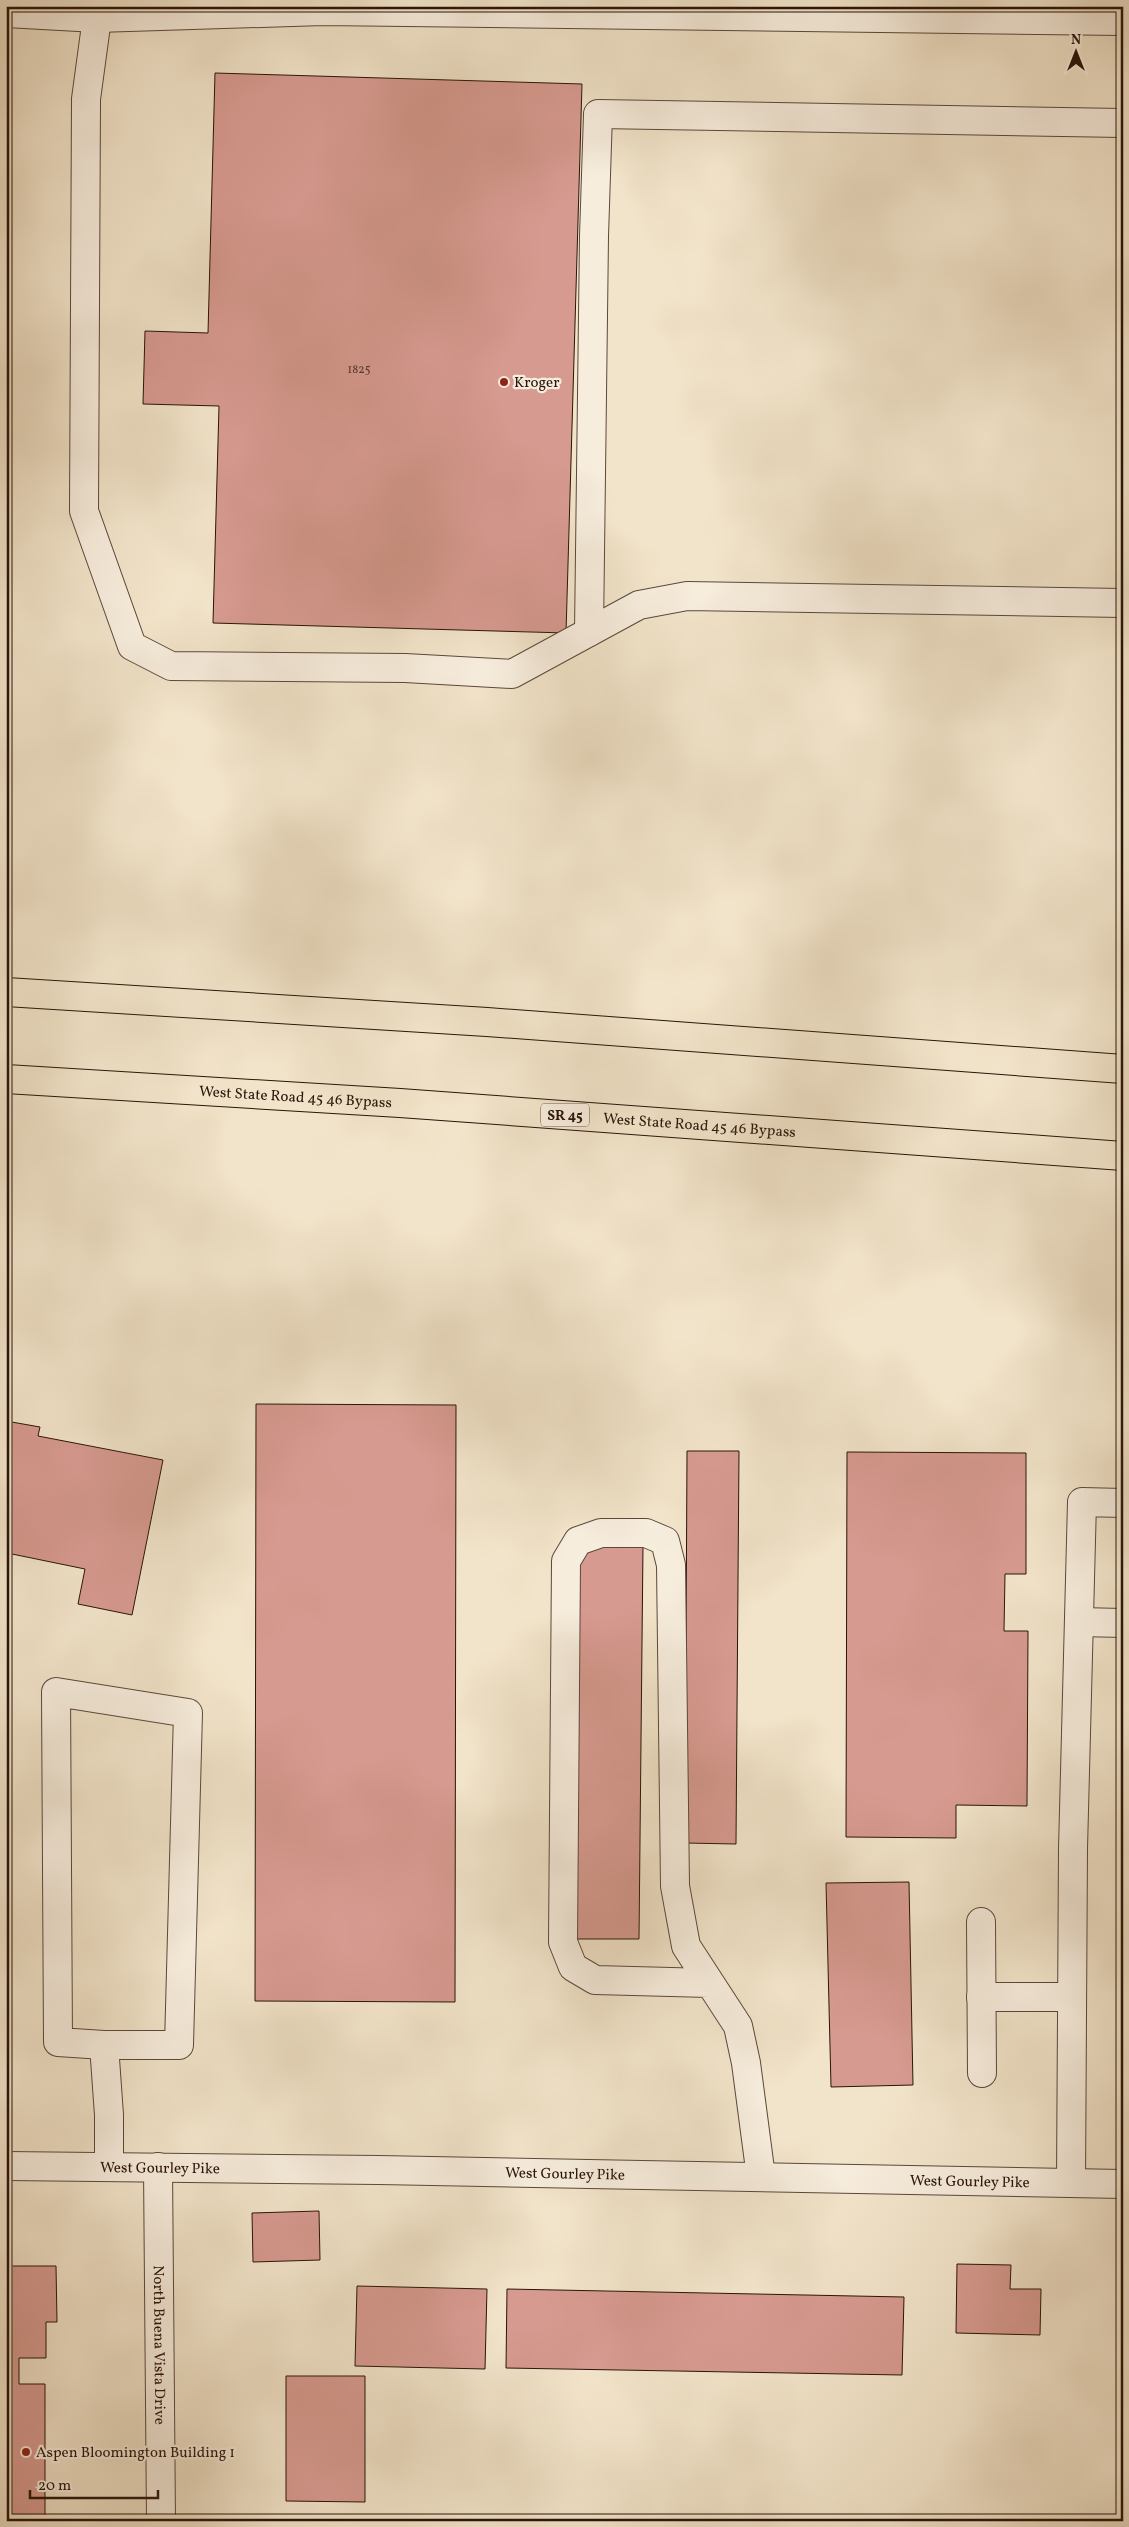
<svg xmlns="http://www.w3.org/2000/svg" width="1129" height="2527" font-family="Vollkorn,serif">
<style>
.building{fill:#d79a90;stroke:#29140a}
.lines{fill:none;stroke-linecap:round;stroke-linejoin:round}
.minor-casing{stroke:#5b483a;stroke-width:30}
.highway-casing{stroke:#29140a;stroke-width:30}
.minor{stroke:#f7eddd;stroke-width:28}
.highway{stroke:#f2e4ca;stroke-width:28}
.poi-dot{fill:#8f2418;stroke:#f7eddd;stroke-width:2}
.labels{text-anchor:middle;stroke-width:4.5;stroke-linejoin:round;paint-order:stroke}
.number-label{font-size:12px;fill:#54362c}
.shield{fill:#f7eddd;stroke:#675549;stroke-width:1}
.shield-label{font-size:14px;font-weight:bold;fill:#29140a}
.poi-label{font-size:15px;fill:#29140a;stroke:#f7eddd;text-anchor:start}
.street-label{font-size:15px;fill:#29140a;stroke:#f7eddd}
</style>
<rect width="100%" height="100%" fill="#f2e4ca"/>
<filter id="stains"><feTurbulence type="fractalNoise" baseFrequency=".004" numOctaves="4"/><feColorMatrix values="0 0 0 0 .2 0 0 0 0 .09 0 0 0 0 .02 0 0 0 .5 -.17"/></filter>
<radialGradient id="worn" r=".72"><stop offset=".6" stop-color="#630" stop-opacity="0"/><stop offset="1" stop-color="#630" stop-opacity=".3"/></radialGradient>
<g class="building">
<polygon points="215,73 582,84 566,633 213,623 219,406 143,404 145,331 208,333"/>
<polygon points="256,1404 456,1405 455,2002 255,2001"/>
<polygon points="6,1421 40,1427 38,1436 163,1460 132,1615 78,1604 85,1569 12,1554 6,1583"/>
<polygon points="687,1451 739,1451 736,1844 685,1843"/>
<polygon points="847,1452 1026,1453 1026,1574 1005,1574 1004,1631 1028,1631 1027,1806 956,1805 956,1838 846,1837"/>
<polygon points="579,1545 643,1545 639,1939 576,1939"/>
<polygon points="909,1882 913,2085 831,2087 826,1883"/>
<polygon points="319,2211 320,2260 253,2262 252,2213"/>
<polygon points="957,2264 1011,2265 1010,2289 1041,2289 1040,2335 956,2333"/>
<polygon points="6,2266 56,2266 57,2322 46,2322 46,2358 19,2358 19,2384 45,2384 45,2521 6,2521"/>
<polygon points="357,2286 487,2289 485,2369 355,2366"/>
<polygon points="507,2289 904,2297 902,2375 506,2368"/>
<polygon points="286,2376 365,2376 365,2502 286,2501"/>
</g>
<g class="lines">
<g class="minor-casing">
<g id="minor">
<polyline points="6,13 97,18 323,11 1123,21"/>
<polyline points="97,18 86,99 84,511 132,646 171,666 405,668 512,674 639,605 687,596 1123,603"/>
<polyline points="589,632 594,236 598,114 1123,123"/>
<polyline points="1079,1622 1123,1623"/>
<polyline points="981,1922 982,2073"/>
<polyline points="709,1983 595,1980 573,1967 563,1942 566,1561 578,1541 601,1533 646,1533 665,1541 671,1565 675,1886 686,1946 738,2026 746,2063 761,2177"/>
<polyline points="981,1997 1072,1997"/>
<polyline points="104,2045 179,2045 188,1713 56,1692 58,2042 104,2045 109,2115 109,2167"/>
<path id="s1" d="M6 2166 379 2170 1123 2184"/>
<path id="s2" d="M158 2167 161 2521"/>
<polyline points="1071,2183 1073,1849 1082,1502 1123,1503"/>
</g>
</g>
<g class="highway-casing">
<g id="highway">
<polyline points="6,992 487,1022 1123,1069"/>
<path id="s3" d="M6 1079 400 1103 1123 1156"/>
</g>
</g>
<use href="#minor" class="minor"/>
<use href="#highway" class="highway"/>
</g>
<g class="poi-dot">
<circle cx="504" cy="382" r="5"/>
<circle cx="26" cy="2452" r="5"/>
</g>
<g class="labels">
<g class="number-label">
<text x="359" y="373">1825</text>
</g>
<rect class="shield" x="541" y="1103.5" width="48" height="23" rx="4"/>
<g class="shield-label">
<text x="565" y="1120">SR 45</text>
</g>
<g class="poi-label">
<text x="514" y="387">Kroger</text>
<text x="36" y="2457">Aspen Bloomington Building 1</text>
</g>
<g class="street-label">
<text dy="5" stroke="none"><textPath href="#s3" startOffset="290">West State Road 45 46 Bypass</textPath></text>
<text dy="5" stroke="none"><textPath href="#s3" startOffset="695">West State Road 45 46 Bypass</textPath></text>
<text dy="5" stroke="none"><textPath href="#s1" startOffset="154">West Gourley Pike</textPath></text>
<text dy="5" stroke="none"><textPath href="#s1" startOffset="559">West Gourley Pike</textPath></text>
<text dy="5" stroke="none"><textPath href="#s1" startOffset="964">West Gourley Pike</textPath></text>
<text dy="5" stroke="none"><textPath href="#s2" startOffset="178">North Buena Vista Drive</textPath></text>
</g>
</g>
<rect width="1129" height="2527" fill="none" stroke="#f2e4ca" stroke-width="25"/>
<rect x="8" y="8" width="1114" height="2512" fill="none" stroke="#29140a" stroke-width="2.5"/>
<rect x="12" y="12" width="1104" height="2502" fill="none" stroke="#29140a"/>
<g transform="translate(1076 52)" stroke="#f7eddd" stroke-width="4" paint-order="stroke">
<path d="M0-4L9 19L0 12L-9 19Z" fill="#29140a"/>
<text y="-8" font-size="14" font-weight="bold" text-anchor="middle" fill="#29140a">N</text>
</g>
<path d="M30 2490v8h128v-8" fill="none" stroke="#29140a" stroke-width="2.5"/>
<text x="38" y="2490" font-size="15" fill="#29140a" stroke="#f7eddd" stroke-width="4" paint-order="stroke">20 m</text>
<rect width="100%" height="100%" filter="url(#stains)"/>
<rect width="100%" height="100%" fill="url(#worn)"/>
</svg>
